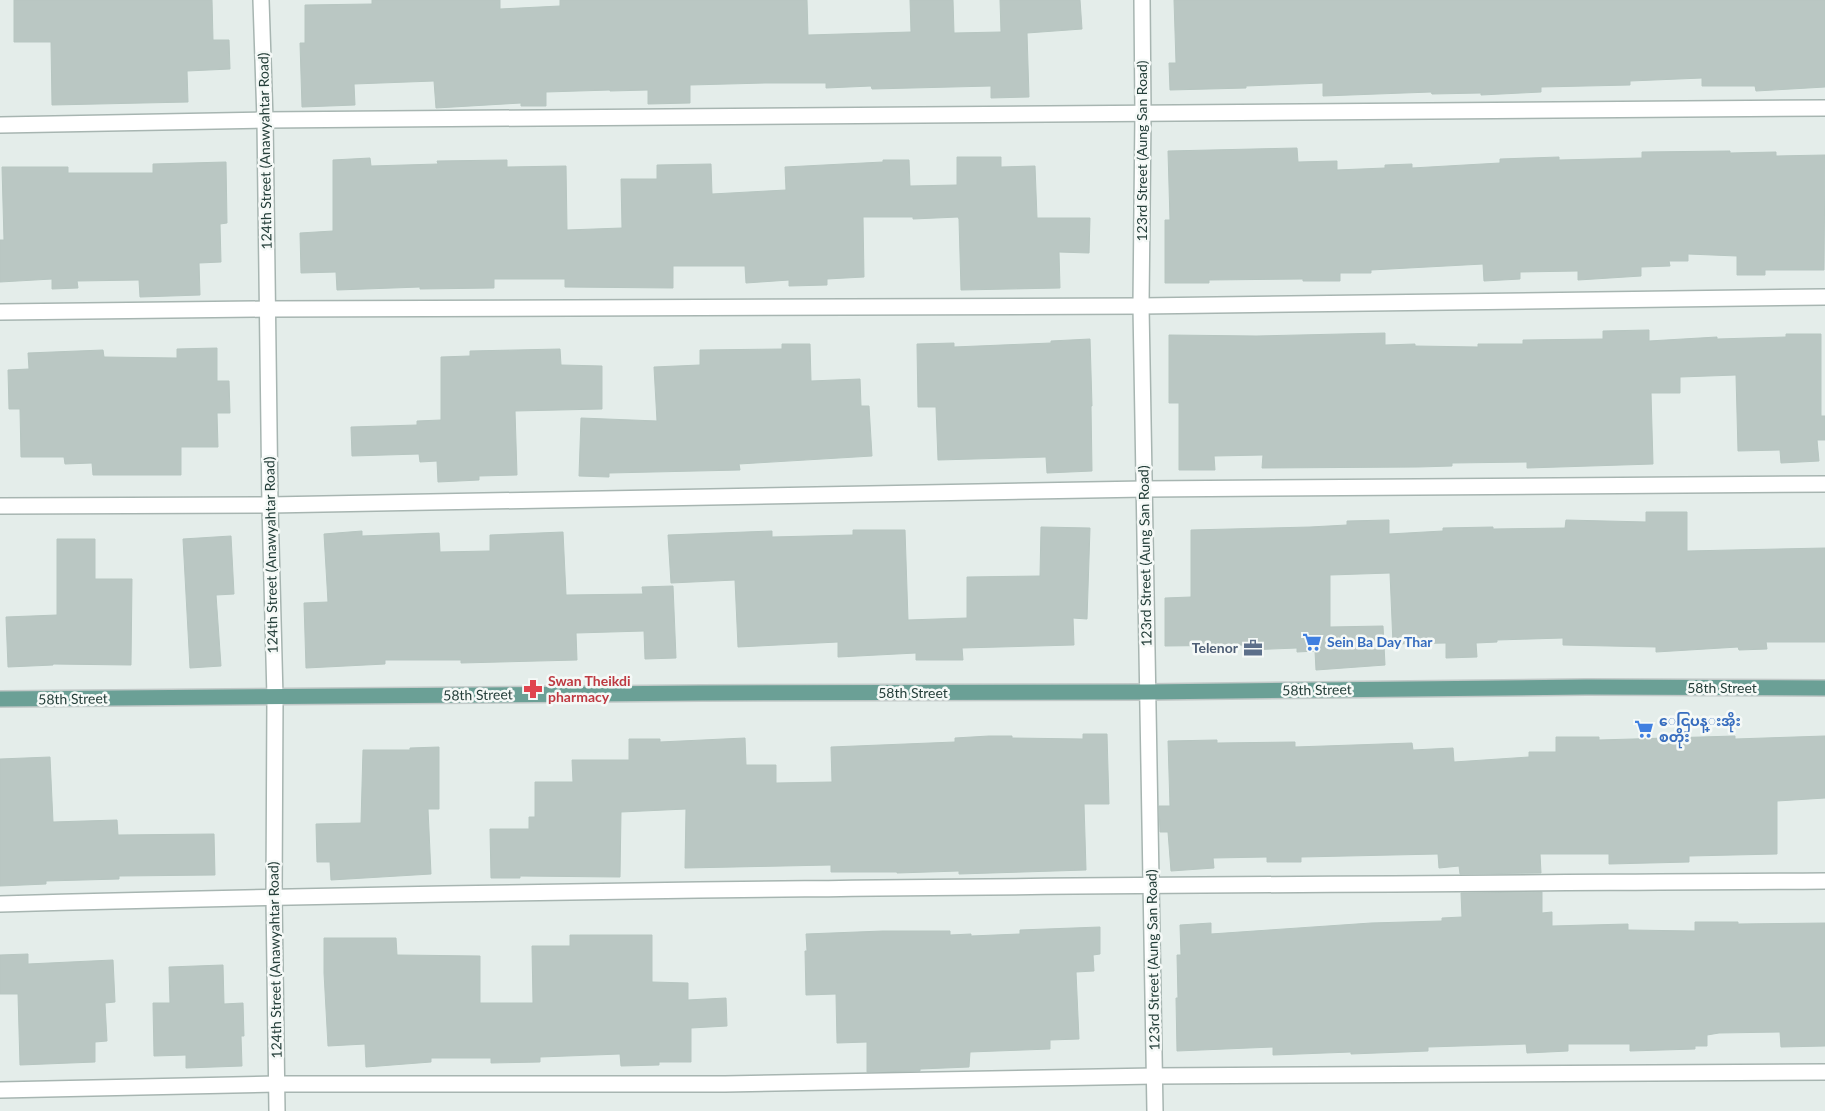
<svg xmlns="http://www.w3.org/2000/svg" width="1825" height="1111" font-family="Lato,'Noto Sans Myanmar',sans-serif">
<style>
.building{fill:#bac7c3;stroke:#b7c6c1}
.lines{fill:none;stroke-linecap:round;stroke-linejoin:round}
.minor-casing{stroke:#a7b5b1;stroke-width:18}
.major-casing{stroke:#c2c9c8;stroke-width:18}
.minor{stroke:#fff;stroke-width:15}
.major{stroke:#6ba096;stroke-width:15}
.labels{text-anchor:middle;stroke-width:5;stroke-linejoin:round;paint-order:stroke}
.street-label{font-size:14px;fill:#243e39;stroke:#f5f9f7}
.shop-label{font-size:14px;font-weight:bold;fill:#366cbe;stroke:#f5f9f7;text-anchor:start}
.service-label{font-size:14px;font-weight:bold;fill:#4e5e75;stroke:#f5f9f7;text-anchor:end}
.health-label{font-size:14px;font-weight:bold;fill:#be3a42;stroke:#f5f9f7;text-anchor:start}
</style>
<rect width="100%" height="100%" fill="#e4edea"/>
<g class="building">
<polygon points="14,0 212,0 213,40 229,40 230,69 187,71 188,102 52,105 51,42 14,42"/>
<polygon points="372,0 500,0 500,9 560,6 560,0 807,0 808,35 911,32 910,0 953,0 954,33 1001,32 1000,0 1080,0 1082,29 1027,33 1029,97 991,98 991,86 872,89 871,86 826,88 826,83 765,83 690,85 690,103 648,104 648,90 610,91 610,90 546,92 546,106 521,106 521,103 436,108 434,81 354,84 355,105 302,107 300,43 305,43 305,5 372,4"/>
<polygon points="1174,0 1825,0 1825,87 1756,91 1755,86 1702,86 1702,78 1630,81 1630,85 1541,87 1541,92 1481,95 1481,93 1432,94 1431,92 1323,96 1323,83 1246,86 1246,88 1170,90 1169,63 1176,63"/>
<polygon points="1297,148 1298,162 1337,161 1337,170 1385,168 1385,165 1412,164 1412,168 1500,163 1500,159 1559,157 1559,160 1642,158 1642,152 1730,151 1730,153 1776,152 1776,156 1825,155 1824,270 1765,270 1765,275 1737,275 1737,256 1688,254 1688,261 1669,261 1670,266 1641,267 1641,276 1594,279 1578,280 1578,271 1520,272 1520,279 1484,281 1483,264 1371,270 1371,273 1340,273 1340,281 1303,281 1303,279 1209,280 1209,283 1165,283 1165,220 1170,220 1168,151"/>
<polygon points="957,157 1001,157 1001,167 1035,166 1037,218 1090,218 1089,253 1059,252 1060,288 961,290 959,219 958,217 913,219 913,217 863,217 864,277 827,279 827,285 789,286 789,280 746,283 745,266 673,266 673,288 565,287 565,279 494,279 494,288 420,289 420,287 337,290 336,272 301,273 300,233 333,231 333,160 370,158 371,166 438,164 437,161 507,160 507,167 566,166 567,230 622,228 621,179 657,179 657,165 711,164 712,194 786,190 785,167 883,162 883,160 909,160 910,186 957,185"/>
<polygon points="226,162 227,223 220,224 221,262 199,263 200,295 140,297 139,280 77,281 78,288 52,289 52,279 0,282 0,240 4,240 2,167 68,167 68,173 153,173 153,164"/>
<polygon points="1649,330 1649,341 1717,337 1717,339 1786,337 1786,334 1821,334 1821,416 1825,416 1825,440 1817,440 1819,461 1781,463 1780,450 1738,451 1736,375 1680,377 1680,393 1651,393 1653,464 1527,468 1527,462 1452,463 1452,466 1418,467 1262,468 1263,455 1214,456 1215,470 1179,470 1179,403 1169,403 1169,335 1256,336 1385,333 1385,345 1415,344 1415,346 1478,347 1478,344 1523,344 1523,340 1603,339 1603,331"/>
<polygon points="1090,339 1092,406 1091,406 1092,471 1047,473 1046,457 938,460 936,407 918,407 917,344 954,343 954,347 1051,343 1051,341"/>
<polygon points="782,344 810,344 811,381 860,379 861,406 869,406 872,456 739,464 740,470 609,473 609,477 579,476 581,418 657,421 654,367 700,365 700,350 782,349"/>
<polygon points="217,348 217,381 229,381 230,413 217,413 218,447 181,447 181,475 93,475 92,463 65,464 64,457 21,457 20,409 9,409 8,370 29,369 28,353 103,350 104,357 177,358 177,349"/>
<polygon points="560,349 561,365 602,366 602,409 515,411 517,475 479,476 479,480 438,482 437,461 420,462 419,454 352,456 351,427 417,425 417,421 441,420 441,357 470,356 470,351"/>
<polygon points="1646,512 1687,512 1687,551 1825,548 1825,642 1766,642 1767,649 1739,650 1738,647 1656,652 1656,647 1563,645 1563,638 1497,640 1497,642 1476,643 1477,657 1446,658 1446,643 1393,644 1390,573 1330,575 1330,627 1383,626 1385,665 1316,670 1315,651 1297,652 1297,648 1247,650 1247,645 1165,646 1165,598 1191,597 1191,530 1310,527 1347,525 1347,521 1389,520 1389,534 1443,531 1443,528 1493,527 1493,529 1565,528 1566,520 1646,522"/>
<polygon points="1041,527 1090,528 1087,619 1073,618 1074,645 962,648 963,660 916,660 916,653 838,657 838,642 738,647 735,580 671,583 668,535 772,531 772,537 853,535 853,530 905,530 908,620 967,618 967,577 1040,576"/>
<polygon points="362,531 362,536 439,533 440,552 490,551 490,535 563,532 566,595 643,594 642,587 673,586 676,658 645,659 644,631 576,633 577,660 461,663 461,660 385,660 385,664 306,668 304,603 328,602 324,534"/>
<polygon points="231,536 234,594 216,595 221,666 190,668 183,539"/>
<polygon points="57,539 95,539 95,579 132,579 131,665 53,664 53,665 8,667 6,617 57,615"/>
<polygon points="1083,734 1107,734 1109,804 1084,804 1086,870 959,874 959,871 897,873 897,872 831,872 831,865 685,868 686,809 621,812 620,877 520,876 520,878 491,878 490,829 529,829 529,817 535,817 535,782 573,782 572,760 629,760 629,739 660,739 660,742 745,738 746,765 776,765 776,783 832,782 831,747 955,742 955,738 989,736 1012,736 1012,738 1083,739"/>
<polygon points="1735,736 1735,739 1825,736 1825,798 1777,801 1777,854 1689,856 1689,862 1609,864 1609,854 1540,854 1541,873 1460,874 1459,866 1439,868 1438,854 1301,857 1301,862 1267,862 1267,857 1213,858 1214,868 1171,871 1168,832 1160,832 1159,806 1170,806 1168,741 1217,740 1217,743 1295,742 1295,747 1412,743 1413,750 1453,748 1454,762 1529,757 1529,752 1556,752 1556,737 1599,737 1599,740"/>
<polygon points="439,747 439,809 428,809 431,874 331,880 330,862 317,862 316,824 361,823 363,750 410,750 410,748"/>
<polygon points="50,757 53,822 117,820 118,835 214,834 215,875 119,876 119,879 46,881 46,884 0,886 0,759"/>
<polygon points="1542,892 1542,913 1552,912 1552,926 1628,924 1628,930 1695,931 1695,922 1738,922 1738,924 1825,923 1825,1046 1781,1047 1780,1032 1719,1033 1707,1035 1707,1046 1695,1046 1695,1049 1630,1051 1630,1044 1568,1044 1568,1051 1527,1053 1526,1044 1428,1047 1428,1051 1351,1054 1351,1052 1273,1055 1273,1047 1177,1051 1176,998 1178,998 1177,955 1181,955 1180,925 1211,923 1211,934 1371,923 1442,921 1442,918 1462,917 1461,893"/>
<polygon points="1100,927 1100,954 1093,955 1094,971 1076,972 1079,1039 1050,1040 1050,1049 970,1052 969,1067 920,1069 920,1071 867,1072 867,1042 837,1043 836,994 806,995 805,951 807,951 806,934 883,931 950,931 950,935 971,934 971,936 1020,934 1020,930"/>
<polygon points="570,935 652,935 652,982 688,983 688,1000 726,998 727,1026 691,1028 691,1062 659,1062 659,1065 621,1066 620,1054 540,1057 540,1062 491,1063 491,1058 431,1058 431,1062 366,1067 365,1044 328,1046 324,973 324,938 396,938 397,955 480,956 480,1003 533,1003 532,946 570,946"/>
<polygon points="28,954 28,964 113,960 115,1002 105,1003 107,1041 95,1042 95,1062 20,1065 18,994 0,994 0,955"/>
<polygon points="223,965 224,1004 243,1003 244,1036 241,1036 242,1066 186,1068 186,1055 154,1056 153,1003 170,1003 169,967"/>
</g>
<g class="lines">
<g class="minor-casing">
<g id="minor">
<polyline points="261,0 265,120 270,505 275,697 274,897 277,1111"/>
<polyline points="1142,0 1143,113 1141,306 1155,1111"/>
<polyline points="0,125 265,120 1825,108"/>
<polyline points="0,312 267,309 1141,306 1825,297"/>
<polyline points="0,506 270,505 1145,489 1825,484"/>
<path d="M0 904C608 887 1217 885 1825 881"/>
<polyline points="0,1090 276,1084 725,1084 1154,1076 1825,1072"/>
</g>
</g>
<g class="major-casing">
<polyline id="major" points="0,699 701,693 1147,692 1586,687 1825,688"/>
</g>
<use href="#minor" class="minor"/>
<use href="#major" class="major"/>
</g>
<defs>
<g id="supermarket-bare" transform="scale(1.5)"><path d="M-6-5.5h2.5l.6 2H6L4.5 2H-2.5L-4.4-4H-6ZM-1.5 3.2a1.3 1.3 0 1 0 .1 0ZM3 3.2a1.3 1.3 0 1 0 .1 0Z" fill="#3f7fe0" stroke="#f5f9f7" stroke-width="2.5" paint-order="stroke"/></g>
<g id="office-bare" transform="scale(1.5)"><path d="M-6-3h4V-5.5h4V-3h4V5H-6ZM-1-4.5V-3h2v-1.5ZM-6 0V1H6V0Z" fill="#5c6f8a" stroke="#f5f9f7" stroke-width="2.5" paint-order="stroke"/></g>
<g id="pharmacy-bare" transform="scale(1.5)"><path d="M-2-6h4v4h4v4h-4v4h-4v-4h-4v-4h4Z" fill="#e0444e" stroke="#f5f9f7" stroke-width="2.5" paint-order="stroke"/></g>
</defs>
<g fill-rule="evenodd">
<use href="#supermarket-bare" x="1312" y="642"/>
<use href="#office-bare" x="1253" y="648"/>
<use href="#pharmacy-bare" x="533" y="689"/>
<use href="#supermarket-bare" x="1644" y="729"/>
</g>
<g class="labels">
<g class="street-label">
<text transform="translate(265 151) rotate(-91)" y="5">124th Street (Anawyahtar Road)</text>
<text transform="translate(1142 151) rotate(-90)" y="5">123rd Street (Aung San Road)</text>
<text transform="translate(271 555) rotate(-91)" y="5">124th Street (Anawyahtar Road)</text>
<text transform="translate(1145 556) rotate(-91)" y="5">123rd Street (Aung San Road)</text>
<text x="1722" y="693">58th Street</text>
<text transform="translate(1317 690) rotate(-1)" y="5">58th Street</text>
<text x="913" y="698">58th Street</text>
<text transform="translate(478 695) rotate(-1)" y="5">58th Street</text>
<text transform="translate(73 699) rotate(-1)" y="5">58th Street</text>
<text transform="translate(275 960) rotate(-91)" y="5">124th Street (Anawyahtar Road)</text>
<text transform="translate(1153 960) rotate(-91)" y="5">123rd Street (Aung San Road)</text>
</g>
<g class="shop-label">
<text x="1327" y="647">Sein Ba Day Thar</text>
<text x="1659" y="726">ေငြပန္းအိုး<tspan x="1659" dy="16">စတိုး</tspan></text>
</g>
<g class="service-label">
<text x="1238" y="653">Telenor</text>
</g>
<g class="health-label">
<text x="548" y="686">Swan Theikdi<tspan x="548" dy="16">pharmacy</tspan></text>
</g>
</g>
</svg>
